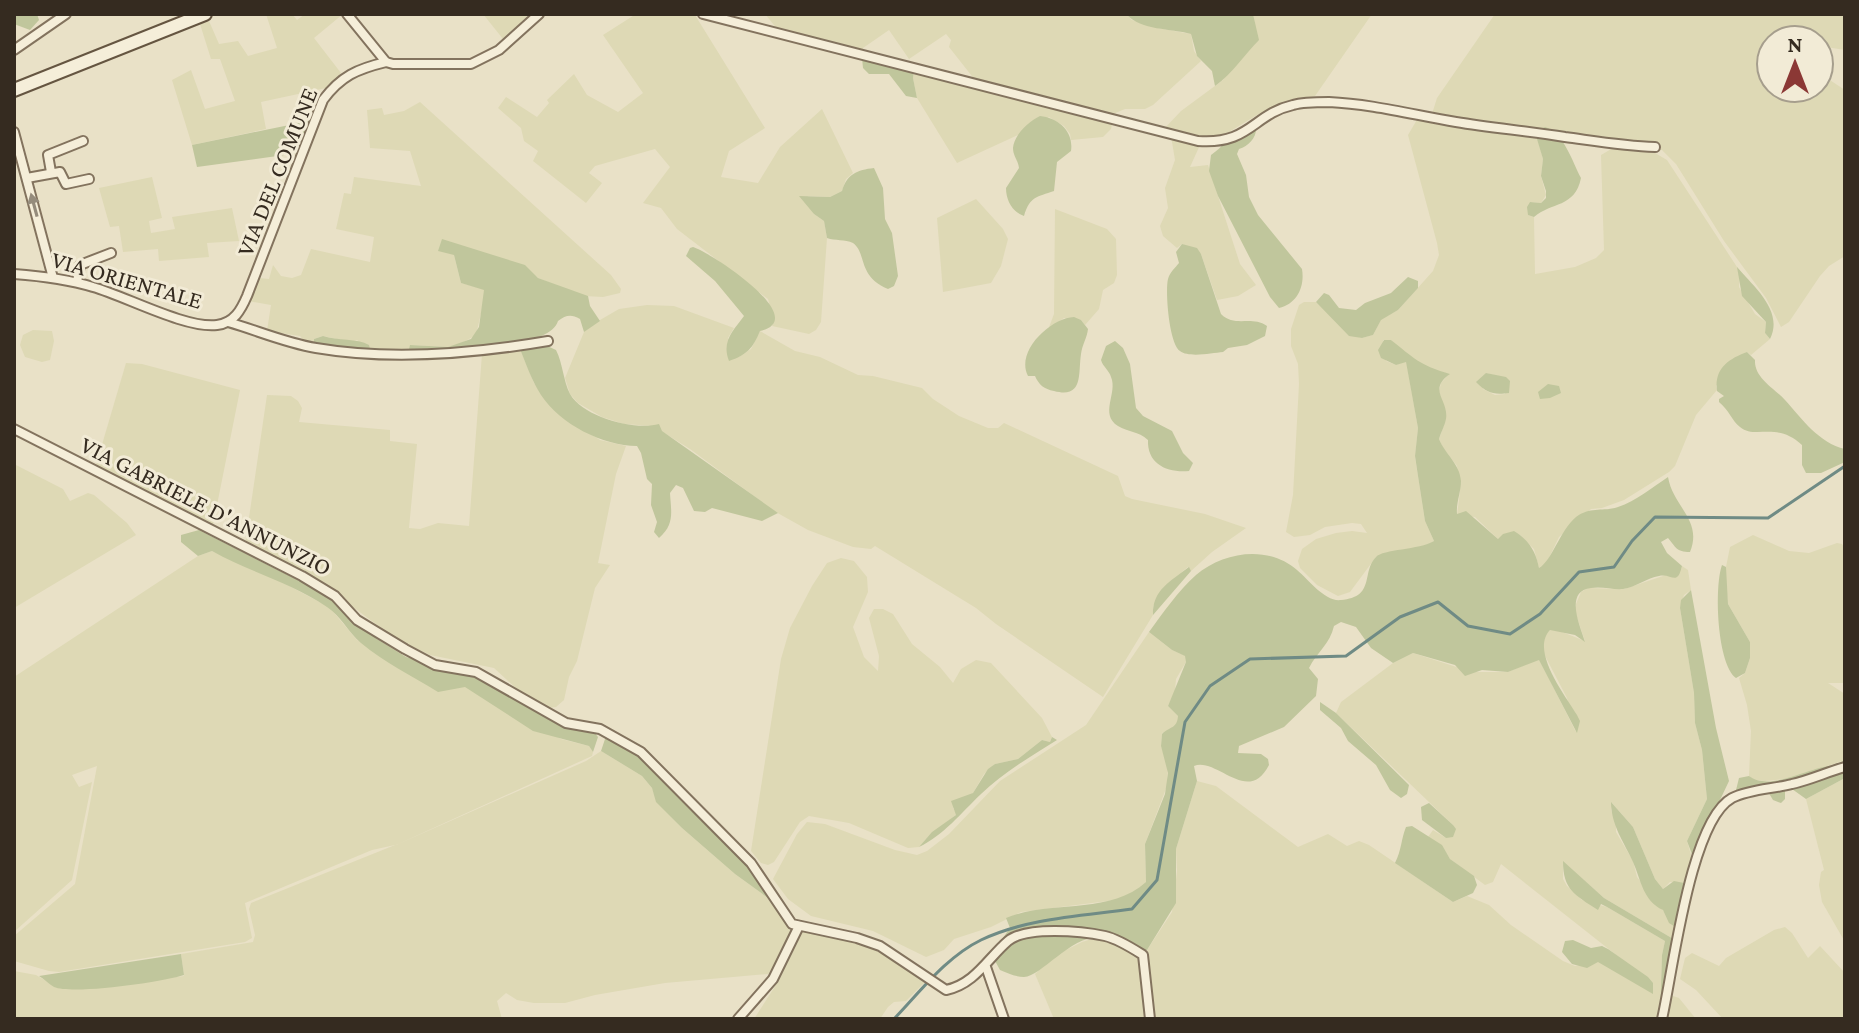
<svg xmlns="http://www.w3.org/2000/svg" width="1859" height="1033" font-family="'Crimson Pro',serif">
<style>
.farmland{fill:#ded9b5;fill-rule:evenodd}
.green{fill:#c0c69c}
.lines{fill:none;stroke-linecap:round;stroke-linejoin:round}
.stream{stroke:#6f8b85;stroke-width:3}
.street-casing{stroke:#83735e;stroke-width:12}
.secondary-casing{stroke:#655541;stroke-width:16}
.street{stroke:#f5eed9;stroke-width:8}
.secondary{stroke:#f5eed9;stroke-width:12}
.oneway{fill:#958c7c}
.labels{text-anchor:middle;stroke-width:6;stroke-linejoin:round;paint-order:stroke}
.street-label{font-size:24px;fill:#352b20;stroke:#f2ebd6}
</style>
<rect width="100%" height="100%" fill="#e9e1c7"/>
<g class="farmland">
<polygon points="266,14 292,14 297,20 305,14 343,14 314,38 341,73 326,88 261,102 266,129 192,145 172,80 191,70 205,109 235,101 220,59 211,59 200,24 209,21 219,44 238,41 248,56 277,48"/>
<polygon points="483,14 530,14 503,39"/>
<polygon points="636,14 695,15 765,128 729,151 721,177 758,183 780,147 822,109 853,173 846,179 842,191 830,197 808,196 814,214 824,221 827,238 821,322 816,330 809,334 772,326 774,321 768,299 677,229 661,208 643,203 670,167 655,149 595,166 589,173 602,183 586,203 533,161 538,151 524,141 521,128 498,108 506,97 537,117 549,103 547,100 574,74 587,95 618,112 643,93 603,35"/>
<polygon points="765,14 1126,14 1132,20 1157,28 1191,34 1194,51 1201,61 1153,105 1145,109 1125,109 1113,114 975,80 949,47 951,40 946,34 909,59 889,30 863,48 862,53 778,30"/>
<polygon points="1253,14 1372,14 1315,96 1257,115 1229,132 1214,138 1199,138 1163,130 1181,111 1223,80 1256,31"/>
<polygon points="1495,14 1845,14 1845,50 1820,46 1819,40 1812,40 1809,32 1806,32 1802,40 1771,40 1771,88 1819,88 1819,73 1845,90 1845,256 1829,266 1820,276 1789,322 1781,327 1766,298 1724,241 1676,164 1662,150 1431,117 1437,98"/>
<polygon points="914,71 1113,120 1111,129 1103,137 1071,140 1070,134 1064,126 1049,117 1018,135 957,163 917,98 913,78"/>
<polygon points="420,102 611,275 621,289 620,293 603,297 584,296 538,278 530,272 454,255 461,283 484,289 485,296 476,335 462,343 448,347 411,345 409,349 371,353 357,340 351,342 323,336 314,339 314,344 306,343 300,336 267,331 271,305 248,301 259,278 269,279 273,265 281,276 292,278 301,275 311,249 370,262 374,237 336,229 344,193 351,194 354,177 421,186 410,151 370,148 367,110 382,108 384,115 404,111"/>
<path d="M1418 118 1537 136 1543 159 1541 176 1546 195 1541 203 1530 202 1528 215 1534 217 1535 274 1575 267 1596 258 1604 250 1601 155 1613 148H1631L1655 153 1667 160 1737 267 1740 272 1739 287 1755 314 1766 322 1765 333 1770 339 1751 355 1747 352 1716 386 1717 390 1696 415 1675 466 1669 472 1624 500 1602 508 1591 509 1559 537 1547 562 1539 568 1534 549 1520 535 1498 539 1475 517 1457 515 1460 491 1457 466 1443 448 1439 439 1446 419 1439 391 1441 383 1449 374 1428 368 1407 356 1391 340H1383L1386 361 1396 365 1406 360 1418 428 1415 457 1418 476 1425 521 1434 541 1421 548 1376 557 1350 592 1338 596 1317 585 1300 568 1298 561 1302 549 1316 539 1336 533 1352 531 1367 533 1361 524 1352 523 1325 527 1310 535 1294 537 1286 532 1293 495 1299 384 1298 364 1291 346V329L1299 305 1304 302H1316L1352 335 1362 338 1373 335 1381 319 1398 310 1433 271 1439 255 1437 243 1408 135ZM1486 373 1506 378 1505 394 1495 395 1483 389Z"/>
<polygon points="1171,136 1200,145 1190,167 1208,165 1240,264 1256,285 1238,296 1217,300 1201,254 1182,244 1177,248 1163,236 1160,226 1168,208 1165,188 1175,160"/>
<polygon points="152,177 162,218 149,221 151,233 175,229 172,217 232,208 239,241 207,243 209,257 159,261 158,249 123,252 119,226 110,227 99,188"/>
<polygon points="976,199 1003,229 1008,239 1001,266 991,283 943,292 937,218"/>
<polygon points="1055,209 1107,229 1116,239 1117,275 1114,283 1103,290 1099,309 1085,325 1081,320 1064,318 1048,330 1054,314"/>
<polygon points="647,305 674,306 734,328 728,338 739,357 751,349 760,331 795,351 820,357 858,375 873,376 922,388 933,399 959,416 988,428 998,428 1004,423 1118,476 1125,496 1132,499 1205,514 1246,528 1212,552 1191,571 1188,567 1183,571 1153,606 1153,615 1103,697 996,624 976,608 875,546 871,549 853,547 808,530 774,511 690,449 653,426 624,424 602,417 578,403 570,394 565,378 584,332 588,327 619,309"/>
<polygon points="33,330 52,331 54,341 50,360 42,362 25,357 20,345 23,335"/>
<polygon points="520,349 534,383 561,415 600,440 626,446 616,474 598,563 610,565 595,588 577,661 569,677 564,700 556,707 548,708 518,690 494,668 430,655 396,639 318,581 245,545 267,395 291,396 298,401 302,408 299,422 390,430 390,441 417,444 409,528 420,529 438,523 469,526 482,354"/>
<polygon points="126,363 142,364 240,390 213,525 96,465"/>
<polygon points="14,464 63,489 70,501 88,493 94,495 127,523 136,535 14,608"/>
<polygon points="1753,535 1789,551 1809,553 1837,543 1842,544 1845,549 1845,683 1828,683 1845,694 1845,760 1793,778 1765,781 1754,780 1749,776 1751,731 1747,705 1739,678 1745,673 1750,658 1750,642 1728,604 1725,572 1730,547"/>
<polygon points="212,551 272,577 329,607 357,640 451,688 465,686 561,739 589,746 593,752 592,756 396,845 586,761 601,751 642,776 652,788 657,802 682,828 735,874 768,898 783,914 790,930 787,946 777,966 768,974 665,983 595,995 565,1003 534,1003 517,1000 506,993 497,1001 502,1019 14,1019 14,971 36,975 53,985 81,989 184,976 181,954 253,942 255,935 249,909 251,903 395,845 372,850 245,903 252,938 245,942 59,972 49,971 14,961 14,936 75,884 97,766 72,775 79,787 92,782 72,880 14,932 14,677 198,556"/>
<polygon points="841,558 854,561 867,577 868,592 853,627 864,657 878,671 879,656 869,618 874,609 883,609 893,614 912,644 940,667 953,683 961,669 976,660 991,663 1042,718 1052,737 1050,742 1042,740 1018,759 995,764 984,774 973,793 953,808 957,814 927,838 919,847 908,848 849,823 809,816 800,822 774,862 768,865 761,863 751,851 781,659 790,628 812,586 827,563"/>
<polygon points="1682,566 1688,570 1691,590 1684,595 1680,608 1694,693 1695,723 1702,750 1707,799 1687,841 1693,862 1689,884 1670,882 1663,889 1655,879 1633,827 1612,803 1611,810 1616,824 1616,832 1633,861 1637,877 1677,928 1675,940 1604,898 1563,862 1563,879 1567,886 1582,900 1607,907 1665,941 1662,955 1660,1019 1152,1019 1147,950 1172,912 1177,871 1176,849 1197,781 1216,786 1298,847 1328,834 1347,846 1359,841 1369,845 1453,902 1467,896 1489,905 1511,925 1563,961 1575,966 1620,958 1501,864 1493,882 1485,885 1450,859 1441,845 1428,837 1433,830 1446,838 1453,825 1336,713 1341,702 1393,663 1413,653 1472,672 1508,672 1539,659 1576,732 1567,698 1543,652 1544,636 1550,630 1557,630 1585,641 1575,612 1576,604 1581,592 1588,588 1624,589 1681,570"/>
<polygon points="1149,632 1172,650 1186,656 1186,662 1176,679 1175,691 1168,706 1178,716 1178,722 1175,727 1162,733 1161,746 1168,766 1167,786 1145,844 1146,882 1136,891 1116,900 1021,912 991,927 954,939 944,950 926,957 873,931 811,916 788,899 773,879 797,834 807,822 825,824 895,850 917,855 927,851 949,834 1000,781 1086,725"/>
<polygon points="1845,778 1845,942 1822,902 1819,885 1821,872 1824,870 1806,799"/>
<polygon points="1785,927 1792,933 1808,958 1820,946 1845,973 1845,1019 1723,1019 1696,990 1680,979 1685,958 1692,953 1719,966 1726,958 1774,930"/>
<polygon points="801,930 849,938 877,948 927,980 906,1001 894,1002 888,1007 880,1019 754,1019 774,988"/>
<polygon points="1098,937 1137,953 1140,958 1147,1019 1054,1019 1035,974 1056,955 1082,942"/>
<polygon points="1670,995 1679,998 1696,1019 1664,1019"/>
</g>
<g class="green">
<polygon points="14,14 37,14 39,20 30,30 14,24"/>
<path d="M1126 14H1253L1259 40C1244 55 1233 73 1215 86L1212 71 1197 56 1191 34C1170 28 1142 31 1126 14Z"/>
<polygon points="862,58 914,71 913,78 917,98 906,96 889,74 869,74 863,68"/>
<path d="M1040 116C1058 118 1074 131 1071 151L1057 162 1054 191C1037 197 1030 196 1024 216 1012 212 1006 200 1006 188L1019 168C1018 160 1013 156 1013 148 1014 135 1029 121 1040 116Z"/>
<polygon points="309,121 299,153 197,167 192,145"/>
<path d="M1251 124 1256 127C1257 137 1249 146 1239 149L1237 154 1246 175 1249 197 1258 215 1302 269C1305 287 1297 304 1279 308L1270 297 1218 196 1209 171 1211 155C1226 145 1233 130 1251 124Z"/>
<path d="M1545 127C1564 133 1572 161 1581 178 1575 208 1551 202 1534 217L1528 215 1527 207 1530 202 1541 203 1546 198V191L1541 176 1543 159 1537 139 1541 129Z"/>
<path d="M874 168 883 188 885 219 892 233 898 276 894 286 888 289C857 276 867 253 853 243 845 239 835 241 827 238L824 221 814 214 799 196 830 197 842 191C847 174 857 170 874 168Z"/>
<path d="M442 239 525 265 538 278 588 296 590 306 600 321 584 332 580 319C571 314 566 315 558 321 549 352 437 349 409 349L410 345 448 347 471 339 479 327 484 290 461 283 454 255 438 251Z"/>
<path d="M1182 244 1197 248 1201 254 1221 314C1235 328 1251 315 1267 326L1265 336 1247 345 1228 348 1223 352C1212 353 1189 358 1180 351 1169 344 1165 291 1168 279 1170 272 1175 268 1179 263L1176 252Z"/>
<path d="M693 247C710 252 813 319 760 331 753 348 747 355 729 361 721 341 734 330 744 316L715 281 686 256 690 248Z"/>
<path d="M1737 267C1754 287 1784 311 1770 339L1765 333 1766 322 1742 296Z"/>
<polygon points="1408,277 1418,281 1418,288 1398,310 1381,320 1373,335 1362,338 1349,336 1316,302 1324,293 1329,295 1339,308 1356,310 1365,303 1391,293"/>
<path d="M1074 317 1081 320 1088 329C1087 338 1082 345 1081 354 1078 373 1084 399 1054 391 1044 389 1039 385 1035 376H1028C1015 351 1051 318 1074 317Z"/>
<path d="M323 336C338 341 357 338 369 345L371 353 314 344V339Z"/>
<path d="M1384 340H1391C1414 358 1419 365 1450 374 1427 390 1449 400 1446 419 1445 425 1441 432 1439 439 1445 454 1460 464 1461 481 1461 492 1456 503 1457 514L1466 511 1498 539 1503 534 1514 531C1529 540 1536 552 1539 568 1552 561 1560 530 1576 517 1591 506 1603 512 1618 507 1636 501 1653 487 1668 477 1673 507 1703 520 1690 552 1676 552 1676 547 1668 538L1661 542 1667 553 1682 566C1677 587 1672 573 1659 576 1647 578 1636 587 1623 589 1613 590 1602 586 1591 588 1564 591 1580 626 1585 642L1575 635 1550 630C1530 651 1565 695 1577 715L1580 721 1577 733 1539 660 1508 672 1482 670 1465 676 1455 665 1413 653 1393 663 1371 648 1356 627 1341 622 1334 626C1330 644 1317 652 1309 668L1318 679 1316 696 1284 727 1239 746 1238 753 1261 754 1268 759 1269 765C1248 806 1217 757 1194 766L1197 781 1176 849V903L1147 950 1143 953C1131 948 1115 938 1101 937 1071 935 1042 976 1024 977 1016 977 1007 973 1000 970L994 959 1000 942 1010 928 1006 918C1051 899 1108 916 1146 882L1145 844 1165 794 1168 773 1161 746 1162 734C1170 726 1177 729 1178 716L1168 706 1186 662 1185 656 1172 650 1149 632C1163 613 1178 591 1196 575 1224 551 1269 545 1297 570 1309 580 1325 602 1341 600 1376 597 1361 572 1376 557 1383 549 1419 550 1434 541L1425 521 1418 476 1415 456 1418 428 1406 362 1396 365 1381 358 1378 350Z"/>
<path d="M1115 341 1123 348 1130 364 1136 408 1143 416 1172 431 1183 453 1193 463 1189 471C1167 473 1147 464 1148 440 1138 431 1128 432 1118 426 1099 414 1118 393 1111 377 1109 370 1103 367 1101 360L1106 346Z"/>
<path d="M543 344 556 350C563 364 563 380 570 394 583 417 635 431 659 424L662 431 778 513 762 521 712 508 705 512 694 511 683 488 676 485 670 493C671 512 675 524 659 538L654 532 657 522 651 505 652 484 647 479 641 453 637 446C603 446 560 424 541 395 532 381 526 364 520 349Z"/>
<path d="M1747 352 1755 360C1754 378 1774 388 1785 400 1802 419 1819 443 1845 449V462L1821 473H1806L1802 465V445C1776 421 1756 440 1740 427 1732 421 1729 410 1719 402V399L1724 396 1717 391C1714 369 1728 359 1747 352Z"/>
<path d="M1486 373 1506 377 1510 381 1509 393C1493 395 1487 393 1476 382Z"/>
<polygon points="1548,384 1559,386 1561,393 1550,398 1540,399 1538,392"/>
<path d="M199 530 329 596 377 639 406 657 487 680 594 732 598 737 593 752 589 746 533 731 465 687 438 692C412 676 384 662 361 643 348 632 341 616 327 607 292 583 249 572 212 551L198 556 181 542V535Z"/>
<path d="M1722 565 1726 567 1728 604 1750 642V658L1745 673 1736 678C1717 664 1714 587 1722 565Z"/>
<path d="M1189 567 1191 571 1153 615C1152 590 1171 581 1189 567Z"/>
<polygon points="1691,590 1716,728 1729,781 1693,857 1687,841 1707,799 1702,750 1695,723 1694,693 1680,608 1681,600"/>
<polygon points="1320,702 1336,713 1409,785 1407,794 1401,798 1390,790 1376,765 1348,741 1341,728 1320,710"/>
<polygon points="606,736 629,746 746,859 783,914 768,898 735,874 682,828 656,802 652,788 642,776 601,751"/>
<path d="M1052 737 1057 740C1030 757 1004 772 981 794 961 813 944 835 919 847L932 832 956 815 951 801 973 793 988 769 995 764 1018 759 1042 740 1050 742Z"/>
<path d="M1845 760V778L1806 799 1792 789V783L1781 787 1785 791V799L1781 803 1773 800 1767 790 1738 793 1736 790 1739 778 1749 776C1766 789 1795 775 1813 770 1824 766 1835 766 1845 760Z"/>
<path d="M1611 802 1633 827 1655 879 1663 889 1674 881 1689 884 1677 928 1669 923 1663 910C1643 901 1641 880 1633 862 1624 842 1611 825 1611 802Z"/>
<polygon points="1429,803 1453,825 1456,829 1453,837 1446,838 1422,820 1421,807"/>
<path d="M1412 826 1442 845 1450 859 1474 876 1477 885 1473 893 1453 902 1395 863C1402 849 1401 839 1406 827Z"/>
<path d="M1563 861 1604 898 1675 940 1660 1019 1662 955 1665 941 1607 907 1601 904 1598 910C1575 895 1563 890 1563 861Z"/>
<polygon points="1573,940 1591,948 1602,946 1608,949 1648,977 1653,983 1653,994 1598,962 1587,968 1572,964 1562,952 1565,941"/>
<path d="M181 954 184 975C163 982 73 995 54 987 49 984 44 979 39 976Z"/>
</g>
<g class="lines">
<path class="stream" d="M894 1019C920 992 946 957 981 940 1027 918 1082 916 1132 909L1157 880 1185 722 1210 686 1250 659 1346 656 1400 617 1438 602 1468 626 1510 634 1540 614 1579 572 1614 567 1632 541 1655 517 1768 518 1845 466"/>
<g class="street-casing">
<g id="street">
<polyline points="347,14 386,62 393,64 471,64 499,50 539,14"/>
<path d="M703 14 1198 141C1250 145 1253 114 1293 105 1303 102 1318 102 1329 102 1372 104 1414 115 1456 122 1492 128 1528 131 1565 137 1595 141 1624 146 1655 147"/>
<polyline points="14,50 66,14"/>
<polyline points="14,132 53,278"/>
<polyline points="51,172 48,155 83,141"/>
<polyline points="27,178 60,172 66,184 89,179"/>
<path d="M14 274C41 276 67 279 93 287 125 296 186 329 217 325 234 323 241 310 247 296L323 100C341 76 357 69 386 62"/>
<polyline points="77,282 80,265 111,253"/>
<path d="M228 322C256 330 286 343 316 348 392 361 472 354 548 341"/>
<path d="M14 429 302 576 335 596 357 620 405 649 435 665 476 672 566 723 600 729 641 752 751 863 792 924 857 938 880 946 946 990C975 984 988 958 1008 941 1026 926 1082 931 1105 936 1118 939 1132 948 1143 955L1150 1019"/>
<polyline points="986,967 1004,1019"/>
<polyline points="738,1019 773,979 799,926"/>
<path d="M1662 1019C1673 972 1690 821 1732 798 1750 789 1773 789 1792 784 1810 780 1827 772 1845 767"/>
</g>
</g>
<g class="secondary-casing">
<polyline id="secondary" points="14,90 205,14"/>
</g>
<use href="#street" class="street"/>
<use href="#secondary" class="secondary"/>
</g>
<defs><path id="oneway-solid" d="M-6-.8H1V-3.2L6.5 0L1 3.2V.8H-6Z" transform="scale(2)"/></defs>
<use class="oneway" href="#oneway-solid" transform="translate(34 205) rotate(-105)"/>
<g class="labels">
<g class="street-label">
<text transform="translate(277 172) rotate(-68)" y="8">VIA DEL COMUNE</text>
<text transform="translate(127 280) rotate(16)" y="8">VIA ORIENTALE</text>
<text transform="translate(206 506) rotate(27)" y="8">VIA GABRIELE D'ANNUNZIO</text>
</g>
</g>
<rect width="1859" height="1033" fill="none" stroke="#352b20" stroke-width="32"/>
<g transform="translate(1795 64)"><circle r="38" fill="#f2ebd6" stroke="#a69e8d" stroke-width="2"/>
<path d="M0-6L14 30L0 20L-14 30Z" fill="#8b3835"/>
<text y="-12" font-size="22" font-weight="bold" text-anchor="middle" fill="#352b20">N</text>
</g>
</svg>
